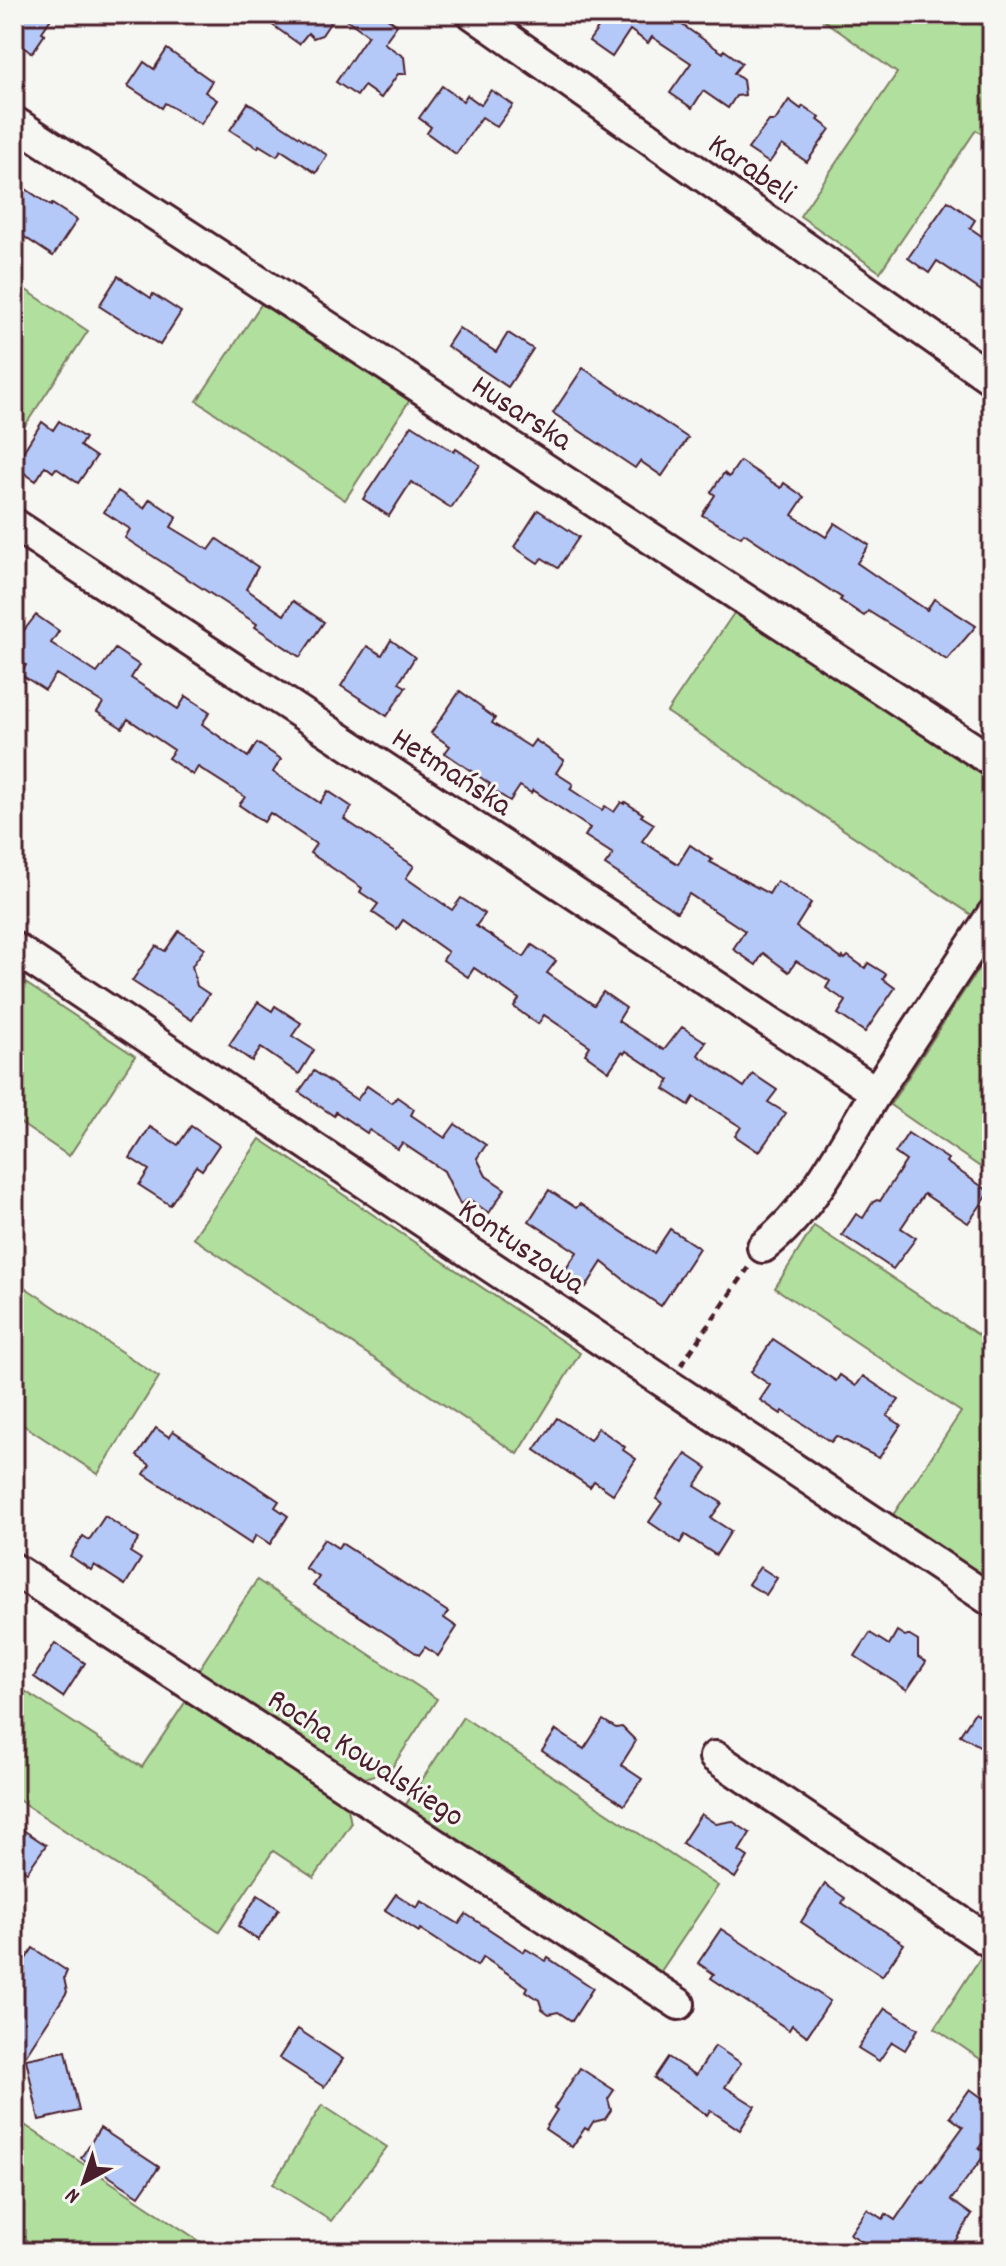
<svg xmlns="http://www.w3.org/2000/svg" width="1006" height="2266" font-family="Dekko,sans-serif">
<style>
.green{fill:#b1df9e;stroke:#7e7f64;stroke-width:2}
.building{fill:#b5c9f8;stroke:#4a1f2b;stroke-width:2}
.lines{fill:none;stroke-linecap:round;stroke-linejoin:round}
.minor-casing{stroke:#4a1f2b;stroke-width:36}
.path{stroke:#4a1f2b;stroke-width:5;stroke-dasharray:8 6;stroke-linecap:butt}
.minor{stroke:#f6f6f2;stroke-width:30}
.labels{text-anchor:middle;stroke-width:6;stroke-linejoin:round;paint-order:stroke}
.street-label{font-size:32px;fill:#4a1f2b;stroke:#f6f6f2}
</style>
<rect width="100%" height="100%" fill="#f6f6f2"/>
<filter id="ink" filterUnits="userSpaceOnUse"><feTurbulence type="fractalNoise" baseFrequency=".0125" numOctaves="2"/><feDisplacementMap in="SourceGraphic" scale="16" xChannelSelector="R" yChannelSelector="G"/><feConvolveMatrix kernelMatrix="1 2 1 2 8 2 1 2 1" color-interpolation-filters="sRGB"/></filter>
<g filter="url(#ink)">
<g class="green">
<polygon points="815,14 992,14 992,141 976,130 880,272 800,216 897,73"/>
<polygon points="14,282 88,331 14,442"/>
<polygon points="266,297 413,395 345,500 197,401"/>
<polygon points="736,610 992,777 992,885 972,915 667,712"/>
<polygon points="992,959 992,1175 890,1105 981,965"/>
<polygon points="18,978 135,1056 69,1156 14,1119 14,985"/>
<polygon points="260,1139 580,1353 518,1454 193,1238"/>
<polygon points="814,1226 992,1344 992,1574 986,1583 891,1518 961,1412 775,1288"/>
<polygon points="14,1280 159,1377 98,1474 14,1419"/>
<polygon points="257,1580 437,1699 391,1769 360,1780 197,1672"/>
<polygon points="14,1684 142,1767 190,1695 346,1798 351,1824 314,1878 273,1851 219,1932 14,1797"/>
<polygon points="463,1717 718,1886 657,1977 403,1809"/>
<polygon points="986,1949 992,1952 992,2067 935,2028"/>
<polygon points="322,2105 387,2147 331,2221 273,2184"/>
<polygon points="14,2118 216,2252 45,2252 14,2232"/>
</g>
<g class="building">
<polygon points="14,14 54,14 42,32 45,34 32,53 14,41"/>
<polygon points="257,14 336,14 322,35 313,38 308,33 299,44"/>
<polygon points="339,14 382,14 397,25 384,43 404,57 406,74 398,74 381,98 364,86 357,96 336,82 368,35"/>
<polygon points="608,14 688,14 681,24 723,53 724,50 742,63 734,73 743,80 745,95 736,96 728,108 703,91 692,108 670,93 691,63 652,37 648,43 630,30 612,57 589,41"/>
<polygon points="167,49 212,81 205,92 217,100 201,124 165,103 162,108 128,86 144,62 154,69"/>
<polygon points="442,86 463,101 467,95 481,105 491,90 513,105 497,127 482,117 456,154 427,133 431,127 419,118"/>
<polygon points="789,100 801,109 803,106 820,118 818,120 830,129 807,162 782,145 769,163 748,149 769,121 775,121"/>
<polygon points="248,103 327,155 316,173 281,150 277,156 259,145 258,148 230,130"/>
<polygon points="14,181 51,206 52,204 77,220 53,256 14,230"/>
<polygon points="948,201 975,220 970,228 992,243 992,298 937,261 929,273 908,258"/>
<polygon points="118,276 151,298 153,294 181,312 160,345 99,306"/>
<polygon points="459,328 496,352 508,333 533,349 508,387 447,346"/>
<polygon points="583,368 688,438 662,476 640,461 635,468 553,413"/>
<polygon points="59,421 85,438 80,446 96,457 78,483 56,468 53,472 45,466 36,481 14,466 42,422 53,430"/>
<polygon points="412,425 454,452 456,449 480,465 451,508 411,482 389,516 363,499"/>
<polygon points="740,461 781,488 784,483 804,497 792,515 826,537 835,523 869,545 857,563 886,583 927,610 934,599 976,626 947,660 868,611 864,616 840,600 842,598 744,533 741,537 702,515 715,495 711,492 724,473 729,477"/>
<polygon points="118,491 144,508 150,499 177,517 171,527 209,550 217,539 258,567 246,589 284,615 293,601 324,622 300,657 255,627 257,624 125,538 130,529 104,512"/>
<polygon points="538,510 579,537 558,568 542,558 538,563 514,547"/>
<polygon points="36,615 59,631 51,643 97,673 115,649 139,665 131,678 178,709 186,696 210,712 202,724 248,757 257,743 281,759 273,772 320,803 328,791 352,807 344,819 414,866 406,878 452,910 461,898 485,914 476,926 524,957 532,945 556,961 547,973 594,1005 603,992 626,1008 618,1021 664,1050 682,1027 706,1042 698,1055 744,1087 753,1074 777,1090 768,1102 786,1113 759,1152 735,1136 741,1127 694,1097 689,1105 664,1089 670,1080 626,1051 624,1054 622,1052 609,1071 585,1054 590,1046 544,1015 538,1024 529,1018 514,1007 519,999 474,968 468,977 459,971 443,960 448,952 403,920 397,929 372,912 378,904 360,892 362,888 310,853 316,844 270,813 264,822 239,805 245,797 198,767 193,775 168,758 174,750 128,719 122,728 97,712 103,703 56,674 45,690 20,674 26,665 14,658 14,643"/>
<polygon points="391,640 415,657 399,683 406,687 387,716 341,686 367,646 382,655"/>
<polygon points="460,691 483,708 482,709 495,718 492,723 530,747 535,740 564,760 556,773 573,784 570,789 602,810 605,806 614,812 621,802 624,804 625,802 643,814 641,816 654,824 642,841 678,864 690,845 712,860 710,862 769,894 777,881 811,903 796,927 842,959 843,957 845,959 848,956 865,968 868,963 886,974 883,979 895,988 865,1032 838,1014 846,1001 826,988 830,981 796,961 789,972 763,953 756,965 733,949 745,931 689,894 677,912 605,865 613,854 585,836 590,828 533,790 531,793 520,786 510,801 488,787 490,784 445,753 450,746 431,733"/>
<polygon points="179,931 205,948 192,966 197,986 209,994 192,1020 132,981 156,946 165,951"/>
<polygon points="258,1002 272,1011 275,1006 301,1023 292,1036 314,1050 299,1074 261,1048 252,1061 229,1045"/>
<polygon points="314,1071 357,1100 367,1086 392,1103 397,1097 414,1109 411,1115 445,1138 455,1124 486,1145 477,1158 486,1176 505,1189 489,1213 469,1199 460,1204 444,1171 402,1143 398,1149 369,1130 367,1133 336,1112 334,1116 299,1092"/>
<polygon points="191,1126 219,1145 202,1170 196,1166 170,1205 139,1185 149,1170 130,1158 150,1127 178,1145"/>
<polygon points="908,1133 948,1159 946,1162 990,1192 968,1223 924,1194 901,1228 916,1238 893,1269 842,1235 856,1214 863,1218 873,1202 877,1200 880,1201 906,1161 895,1153"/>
<polygon points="549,1190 576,1208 580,1204 654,1253 670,1229 699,1248 661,1306 633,1287 602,1262 586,1287 564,1272 577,1252 529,1221"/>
<polygon points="773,1339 836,1381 840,1375 856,1386 863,1376 899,1400 887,1416 901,1425 879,1458 836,1436 831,1442 783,1411 781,1414 760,1400 770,1385 751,1372"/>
<polygon points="557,1418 590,1440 598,1428 625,1447 623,1450 636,1459 613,1494 594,1481 590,1487 535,1450"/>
<polygon points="156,1428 169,1437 173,1431 279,1501 275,1507 288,1516 270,1544 256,1535 251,1544 144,1474 150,1465 137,1456"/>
<polygon points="686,1454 707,1468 695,1486 722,1503 711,1518 731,1531 716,1555 685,1535 680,1543 649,1522 662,1503 656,1499"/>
<polygon points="105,1516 139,1539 130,1552 141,1559 125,1585 94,1565 91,1570 70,1556 83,1536 89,1540"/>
<polygon points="324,1539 338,1548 341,1543 448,1612 444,1618 457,1627 438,1656 425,1647 419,1655 313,1586 319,1577 305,1568"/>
<polygon points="760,1567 777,1578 766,1595 748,1584"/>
<polygon points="897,1631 905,1636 908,1635 918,1641 918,1657 926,1662 907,1690 855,1656 870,1633 889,1645"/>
<polygon points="55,1643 85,1663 63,1697 34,1677"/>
<polygon points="975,1712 992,1723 992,1734 983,1748 960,1735"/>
<polygon points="603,1720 616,1728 622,1727 636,1741 621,1765 642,1779 624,1805 542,1751 556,1730 584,1749"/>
<polygon points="701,1814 716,1824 732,1821 750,1833 739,1851 748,1857 735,1878 682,1843"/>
<polygon points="14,1824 46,1845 27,1872 14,1864"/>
<polygon points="825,1884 845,1898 842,1903 904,1944 882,1976 801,1922"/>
<polygon points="396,1894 417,1908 421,1901 459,1924 466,1914 524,1952 526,1949 546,1961 548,1958 593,1988 572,2021 558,2012 549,2014 542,2009 539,2000 526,1991 528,1987 483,1957 477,1966 420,1929 419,1932 385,1910"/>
<polygon points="258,1895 279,1909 258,1940 238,1926"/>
<polygon points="721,1929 830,2001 807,2036 792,2025 789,2030 711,1978 714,1974 698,1963"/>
<polygon points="33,1948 67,1971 64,1978 67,1992 14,2073 14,1977"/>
<polygon points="885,2008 918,2029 905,2050 892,2042 879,2061 858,2048"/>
<polygon points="298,2029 343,2059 324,2087 279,2058"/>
<polygon points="715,2046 741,2063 725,2087 755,2106 740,2130 710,2110 707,2115 654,2078 668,2057 696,2075"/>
<polygon points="66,2051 79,2111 39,2120 26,2059"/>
<polygon points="580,2068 614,2090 608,2099 611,2110 605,2119 593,2122 588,2130 585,2128 572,2147 545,2129 557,2110 554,2108"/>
<polygon points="970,2089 992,2105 992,2130 979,2148 986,2153 951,2200 972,2215 948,2252 861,2252 866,2244 850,2234 867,2209 883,2219 886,2214 895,2220 922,2181 923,2182 963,2127 950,2117"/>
<polygon points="100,2128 159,2167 139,2196 81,2158"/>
</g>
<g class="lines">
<g class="minor-casing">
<g id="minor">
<polyline points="473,14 992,379"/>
<polyline points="14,122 992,761"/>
<polyline points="14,524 876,1092 992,915"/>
<polyline points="14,948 992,1601"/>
<path d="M763 1247C813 1208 843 1146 876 1092"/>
<polyline points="14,1569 679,2004"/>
<polyline points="715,1757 992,1943"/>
</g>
</g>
<polyline class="path" points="681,1365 748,1268"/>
<use href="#minor" class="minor"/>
</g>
</g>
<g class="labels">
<g class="street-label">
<text transform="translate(753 167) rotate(35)" y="11">Karabeli</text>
<text transform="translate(523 411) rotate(33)" y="11">Husarska</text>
<text transform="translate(453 770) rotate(33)" y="11">Hetmańska</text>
<text transform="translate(523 1245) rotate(34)" y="11">Kontuszowa</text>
<text transform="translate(367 1756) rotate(33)" y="11">Rocha Kowalskiego</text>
</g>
</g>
<rect width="1006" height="2266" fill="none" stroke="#f6f6f2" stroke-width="48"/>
<rect x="24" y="24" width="958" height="2218" fill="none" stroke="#4a1f2b" stroke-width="3" filter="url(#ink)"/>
<g transform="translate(84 2182) rotate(220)" stroke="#f6f6f2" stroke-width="6" paint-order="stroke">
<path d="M0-6L14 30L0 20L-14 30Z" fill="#4a1f2b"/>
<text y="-12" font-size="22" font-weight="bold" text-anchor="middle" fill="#4a1f2b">N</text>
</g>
</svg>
